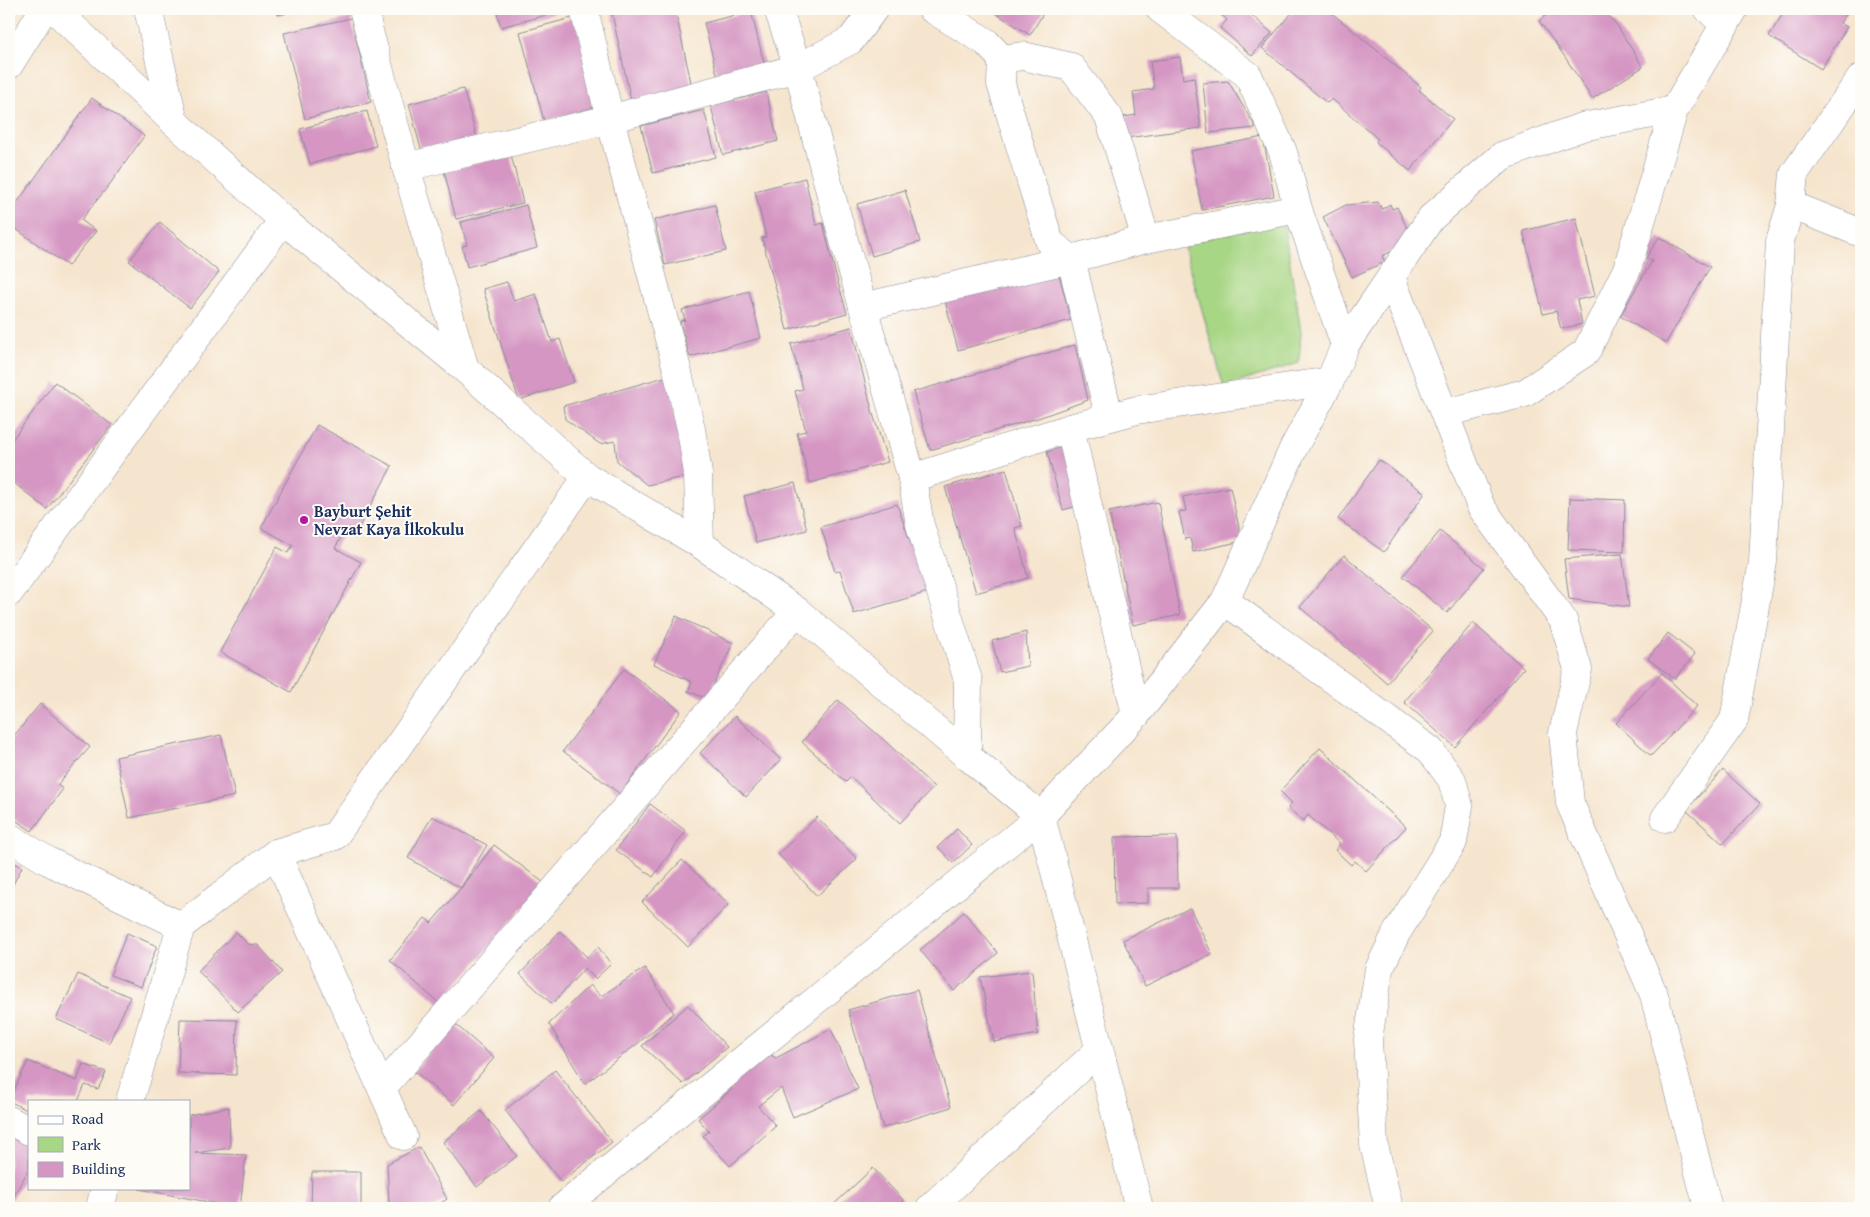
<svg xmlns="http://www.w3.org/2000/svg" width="1870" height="1217" font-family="'Gentium Book Plus',serif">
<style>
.green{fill:#a7d684;stroke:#618271}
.building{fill:#d596c3}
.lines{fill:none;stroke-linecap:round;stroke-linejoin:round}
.street-casing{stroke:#888a96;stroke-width:29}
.street{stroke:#fff;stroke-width:28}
.poi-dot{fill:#b5179e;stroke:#fdfcf7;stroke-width:2}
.labels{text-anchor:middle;stroke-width:4;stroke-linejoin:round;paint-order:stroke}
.poi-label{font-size:16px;font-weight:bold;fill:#1b2f5e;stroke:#fdfcf7;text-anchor:start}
</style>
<rect width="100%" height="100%" fill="#fdfcf7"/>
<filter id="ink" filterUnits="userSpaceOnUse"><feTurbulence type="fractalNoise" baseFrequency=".02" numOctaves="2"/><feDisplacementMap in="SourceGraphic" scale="10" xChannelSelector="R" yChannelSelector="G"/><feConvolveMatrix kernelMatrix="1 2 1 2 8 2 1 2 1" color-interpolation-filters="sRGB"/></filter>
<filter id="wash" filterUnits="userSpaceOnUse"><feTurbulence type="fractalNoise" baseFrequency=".0096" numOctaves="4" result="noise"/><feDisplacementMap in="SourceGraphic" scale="20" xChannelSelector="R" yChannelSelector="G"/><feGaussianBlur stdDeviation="1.12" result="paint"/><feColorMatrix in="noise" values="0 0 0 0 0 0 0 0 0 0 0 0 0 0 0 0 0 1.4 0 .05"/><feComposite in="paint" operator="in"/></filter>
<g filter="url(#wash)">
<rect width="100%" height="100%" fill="#f6e5ce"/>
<polygon class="green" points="1283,221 1301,331 1299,363 1224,387 1183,244"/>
<g id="blocks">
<g class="building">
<polygon points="276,9 301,9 278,15"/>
<polygon points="496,9 569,9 501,27"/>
<polygon points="611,9 675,9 692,87 631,101"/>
<polygon points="989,9 1046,9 1030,35"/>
<polygon points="1215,9 1245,9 1272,33 1252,56 1220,28 1227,20"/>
<polygon points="1295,9 1327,9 1421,87 1419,90 1453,119 1410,171 1376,142 1378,139 1332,99 1327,103 1262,48"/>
<polygon points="1553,9 1601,9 1616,24 1643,67 1592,99 1565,57 1539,21"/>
<polygon points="1786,9 1850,9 1840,23 1847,27 1821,69 1769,36"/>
<polygon points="751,11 765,67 718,78 704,23"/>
<polygon points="575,17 599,106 544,121 520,32"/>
<polygon points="351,18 371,102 305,119 284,33"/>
<polygon points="1180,57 1183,79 1194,77 1201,128 1126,138 1124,117 1136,115 1133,92 1154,89 1150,61"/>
<polygon points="1228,81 1256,128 1208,133 1203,83"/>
<polygon points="463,89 477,138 422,153 409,104"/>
<polygon points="766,92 778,141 723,155 711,106"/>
<polygon points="92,98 144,136 110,184 81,220 96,231 68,266 9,224 9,214"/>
<polygon points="704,110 716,157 653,173 641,126"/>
<polygon points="367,111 376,146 310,164 300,129"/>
<polygon points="1263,137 1274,196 1202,210 1191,151"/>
<polygon points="511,155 523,203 456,219 444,171"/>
<polygon points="805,178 816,225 823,223 835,272 847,313 787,330 762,238 766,237 755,191"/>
<polygon points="905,190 920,242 872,256 857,204"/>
<polygon points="1378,202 1382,209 1390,204 1392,209 1397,207 1413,241 1382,256 1385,262 1352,277 1323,217 1346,205"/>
<polygon points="526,205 537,248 467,267 462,246 467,245 461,222"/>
<polygon points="715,205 726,251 665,265 654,220"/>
<polygon points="1576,218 1595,296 1577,300 1582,324 1561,329 1556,311 1543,314 1523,231"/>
<polygon points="160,222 219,272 190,308 129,261"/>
<polygon points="1659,237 1710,267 1666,343 1620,316 1652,261 1646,258"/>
<polygon points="1058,271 1071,320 958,350 945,301"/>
<polygon points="507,282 514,301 536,294 552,342 560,339 574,382 519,400 483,289"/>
<polygon points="749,291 761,338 690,357 680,321 685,320 682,310"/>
<polygon points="851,327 873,414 888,462 810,483 797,433 806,431 795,391 803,389 791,344"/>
<polygon points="1075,345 1088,400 1041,417 930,450 913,392"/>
<polygon points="668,376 679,427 684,477 647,485 617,461 615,441 600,444 565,419 563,406"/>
<polygon points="55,382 112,425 47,509 9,479 9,444"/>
<polygon points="317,425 392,466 353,538 344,532 335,548 361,562 291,692 220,652 277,547 288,553 293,545 261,528"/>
<polygon points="1066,446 1082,505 1063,510 1047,452"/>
<polygon points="1379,460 1425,493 1384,552 1338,519"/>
<polygon points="1006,469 1022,526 1015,528 1028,578 976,593 945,487"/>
<polygon points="795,483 807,530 756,543 744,496"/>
<polygon points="1230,487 1242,541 1193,552 1190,538 1185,539 1179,512 1186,511 1183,497"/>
<polygon points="1570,498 1625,500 1624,552 1568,550"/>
<polygon points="1158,502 1180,615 1133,625 1109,512"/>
<polygon points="897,504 912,547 916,546 928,592 854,614 840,570 835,572 821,527"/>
<polygon points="1440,531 1484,568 1447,613 1403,576"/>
<polygon points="1622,554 1629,607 1569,599 1564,559"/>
<polygon points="1344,555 1433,631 1387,683 1300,607"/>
<polygon points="676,616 733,643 707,699 688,691 692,682 654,664"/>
<polygon points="1473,623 1524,668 1455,747 1404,702"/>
<polygon points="1026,632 1028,666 1000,672 992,641"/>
<polygon points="1668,633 1695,654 1675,679 1648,659"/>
<polygon points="624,669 681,711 620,794 563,751"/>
<polygon points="1662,673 1697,706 1651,756 1616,723"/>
<polygon points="838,700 885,741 934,787 900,823 851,777 846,782 802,742"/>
<polygon points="40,704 90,747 57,785 63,789 32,831 9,816 9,742"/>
<polygon points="735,716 781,760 746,797 700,753"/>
<polygon points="221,735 235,796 129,818 116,757"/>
<polygon points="1320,748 1406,827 1366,871 1355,861 1351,865 1335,850 1340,844 1308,815 1303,821 1288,808 1292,803 1280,791"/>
<polygon points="1723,770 1760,804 1723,844 1686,810"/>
<polygon points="650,804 686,831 653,877 616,850"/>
<polygon points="432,816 487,845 461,888 408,858"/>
<polygon points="817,817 857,859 817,896 778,854"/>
<polygon points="957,829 972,845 953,863 938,847"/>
<polygon points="1177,836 1178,888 1148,888 1148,903 1115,904 1114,837"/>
<polygon points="494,845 544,883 440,1004 390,960 425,918 431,923 466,882"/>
<polygon points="9,860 22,867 9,892"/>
<polygon points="682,860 729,904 688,947 642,902"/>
<polygon points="1190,908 1212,954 1145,986 1123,940"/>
<polygon points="964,912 998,953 954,991 920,950"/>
<polygon points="560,931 587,957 598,947 611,964 595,979 585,968 552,1004 520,974"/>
<polygon points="236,932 248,944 258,945 282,972 238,1012 198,971"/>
<polygon points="127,933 157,946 141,987 110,975"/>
<polygon points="645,968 674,1013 637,1044 585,1084 549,1024 590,985 601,996"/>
<polygon points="1032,971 1038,1034 994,1042 980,977"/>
<polygon points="78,974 130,997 109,1043 56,1019"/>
<polygon points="917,990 951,1107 883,1128 848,1010"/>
<polygon points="688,1005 727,1047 683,1084 642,1046"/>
<polygon points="180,1019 237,1020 236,1075 178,1073"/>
<polygon points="455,1024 494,1058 454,1105 414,1071"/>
<polygon points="831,1029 858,1089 793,1117 781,1088 758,1106 776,1126 730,1166 703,1136 709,1131 698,1119 732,1089 726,1082 766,1052 776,1058"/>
<polygon points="28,1061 77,1081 83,1064 106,1072 98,1089 85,1085 78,1101 29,1101 29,1111 9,1101"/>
<polygon points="555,1070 612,1142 561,1182 505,1110"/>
<polygon points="229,1107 230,1148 195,1153 246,1155 240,1208 139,1189 189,1188 189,1115"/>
<polygon points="481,1111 517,1156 477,1187 443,1142"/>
<polygon points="9,1135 29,1145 29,1169 12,1199 9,1197"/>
<polygon points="419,1147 447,1199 433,1208 411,1208 389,1204 387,1164"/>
<polygon points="873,1168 904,1201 896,1208 830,1208"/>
<polygon points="312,1172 361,1172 361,1208 311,1208"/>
</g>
</g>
</g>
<g filter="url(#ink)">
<use href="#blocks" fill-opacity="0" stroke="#888a96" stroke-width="1"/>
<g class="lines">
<g class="street-casing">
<g id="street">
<polyline points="54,9 174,122 283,220 465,369 587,477 700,544 797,611 967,756 1041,816 1139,1208"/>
<polyline points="148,9 174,122"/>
<polyline points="363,9 406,167 465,369"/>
<polyline points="584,9 610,119 677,369 691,429 698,474 700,544"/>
<polyline points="778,9 798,68 831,195 912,478 920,525 968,680 967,756"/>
<polyline points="932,9 986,42 1002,59 1001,84 1050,243 1071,259 1109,416"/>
<polyline points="1160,9 1248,75 1283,152 1298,209 1345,345"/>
<polyline points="1708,9 1725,25"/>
<polyline points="1002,59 1023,56 1071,67 1109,117 1146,239"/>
<polyline points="9,65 44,9"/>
<polyline points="406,167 610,119 798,68 851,40 874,9"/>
<polyline points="1791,205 1861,233"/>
<polyline points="1391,278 1481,507 1563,620 1578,669 1563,733 1570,803 1654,995 1708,1208"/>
<polyline points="863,307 1071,259 1146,239 1298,209"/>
<polyline points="1445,413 1525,393 1586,352 1627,269 1674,110"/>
<polyline points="1070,428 1136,715"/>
<polyline points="912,478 1070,428 1137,410 1330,381"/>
<polyline points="9,593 283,220"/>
<polyline points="1225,601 1430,750 1452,780 1459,806 1453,842 1397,932 1379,969 1368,1040 1374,1145 1389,1208"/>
<polyline points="1665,818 1734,720 1763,562 1780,241 1791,205 1794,174 1861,78"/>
<polyline points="9,837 48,861 181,926 276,853 335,836 587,477"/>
<polyline points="276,853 403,1136"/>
<polyline points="382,1088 797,611"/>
<polyline points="130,1101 181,926"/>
<polyline points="9,1120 29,1131"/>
<polyline points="100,1208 105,1188"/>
<polyline points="562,1208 1041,816 1136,715 1225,601 1294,447 1330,381 1345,345 1431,218 1502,156 1582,127 1674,110 1734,9"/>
<polyline points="930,1208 1099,1050"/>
</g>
</g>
<use href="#street" class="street"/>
</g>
</g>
<circle class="poi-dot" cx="304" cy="520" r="5"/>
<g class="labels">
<g class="poi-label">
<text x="314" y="517">Bayburt Şehit<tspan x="314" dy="18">Nevzat Kaya İlkokulu</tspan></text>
</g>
</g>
<rect width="1870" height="1217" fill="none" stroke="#fdfcf7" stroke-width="30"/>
<rect x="28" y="1100" width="162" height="90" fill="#fdfcf7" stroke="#a3aaba"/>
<rect x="38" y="1116" width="25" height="8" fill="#ffffff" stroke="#a3aaba"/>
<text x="72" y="1124" font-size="15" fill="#1b2f5e">Road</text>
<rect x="38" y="1137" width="25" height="15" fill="#a7d684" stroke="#a3aaba"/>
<text x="72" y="1150" font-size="15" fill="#1b2f5e">Park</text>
<rect x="38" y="1162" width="25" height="15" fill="#d596c3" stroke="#a3aaba"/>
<text x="72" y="1174" font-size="15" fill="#1b2f5e">Building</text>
</svg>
